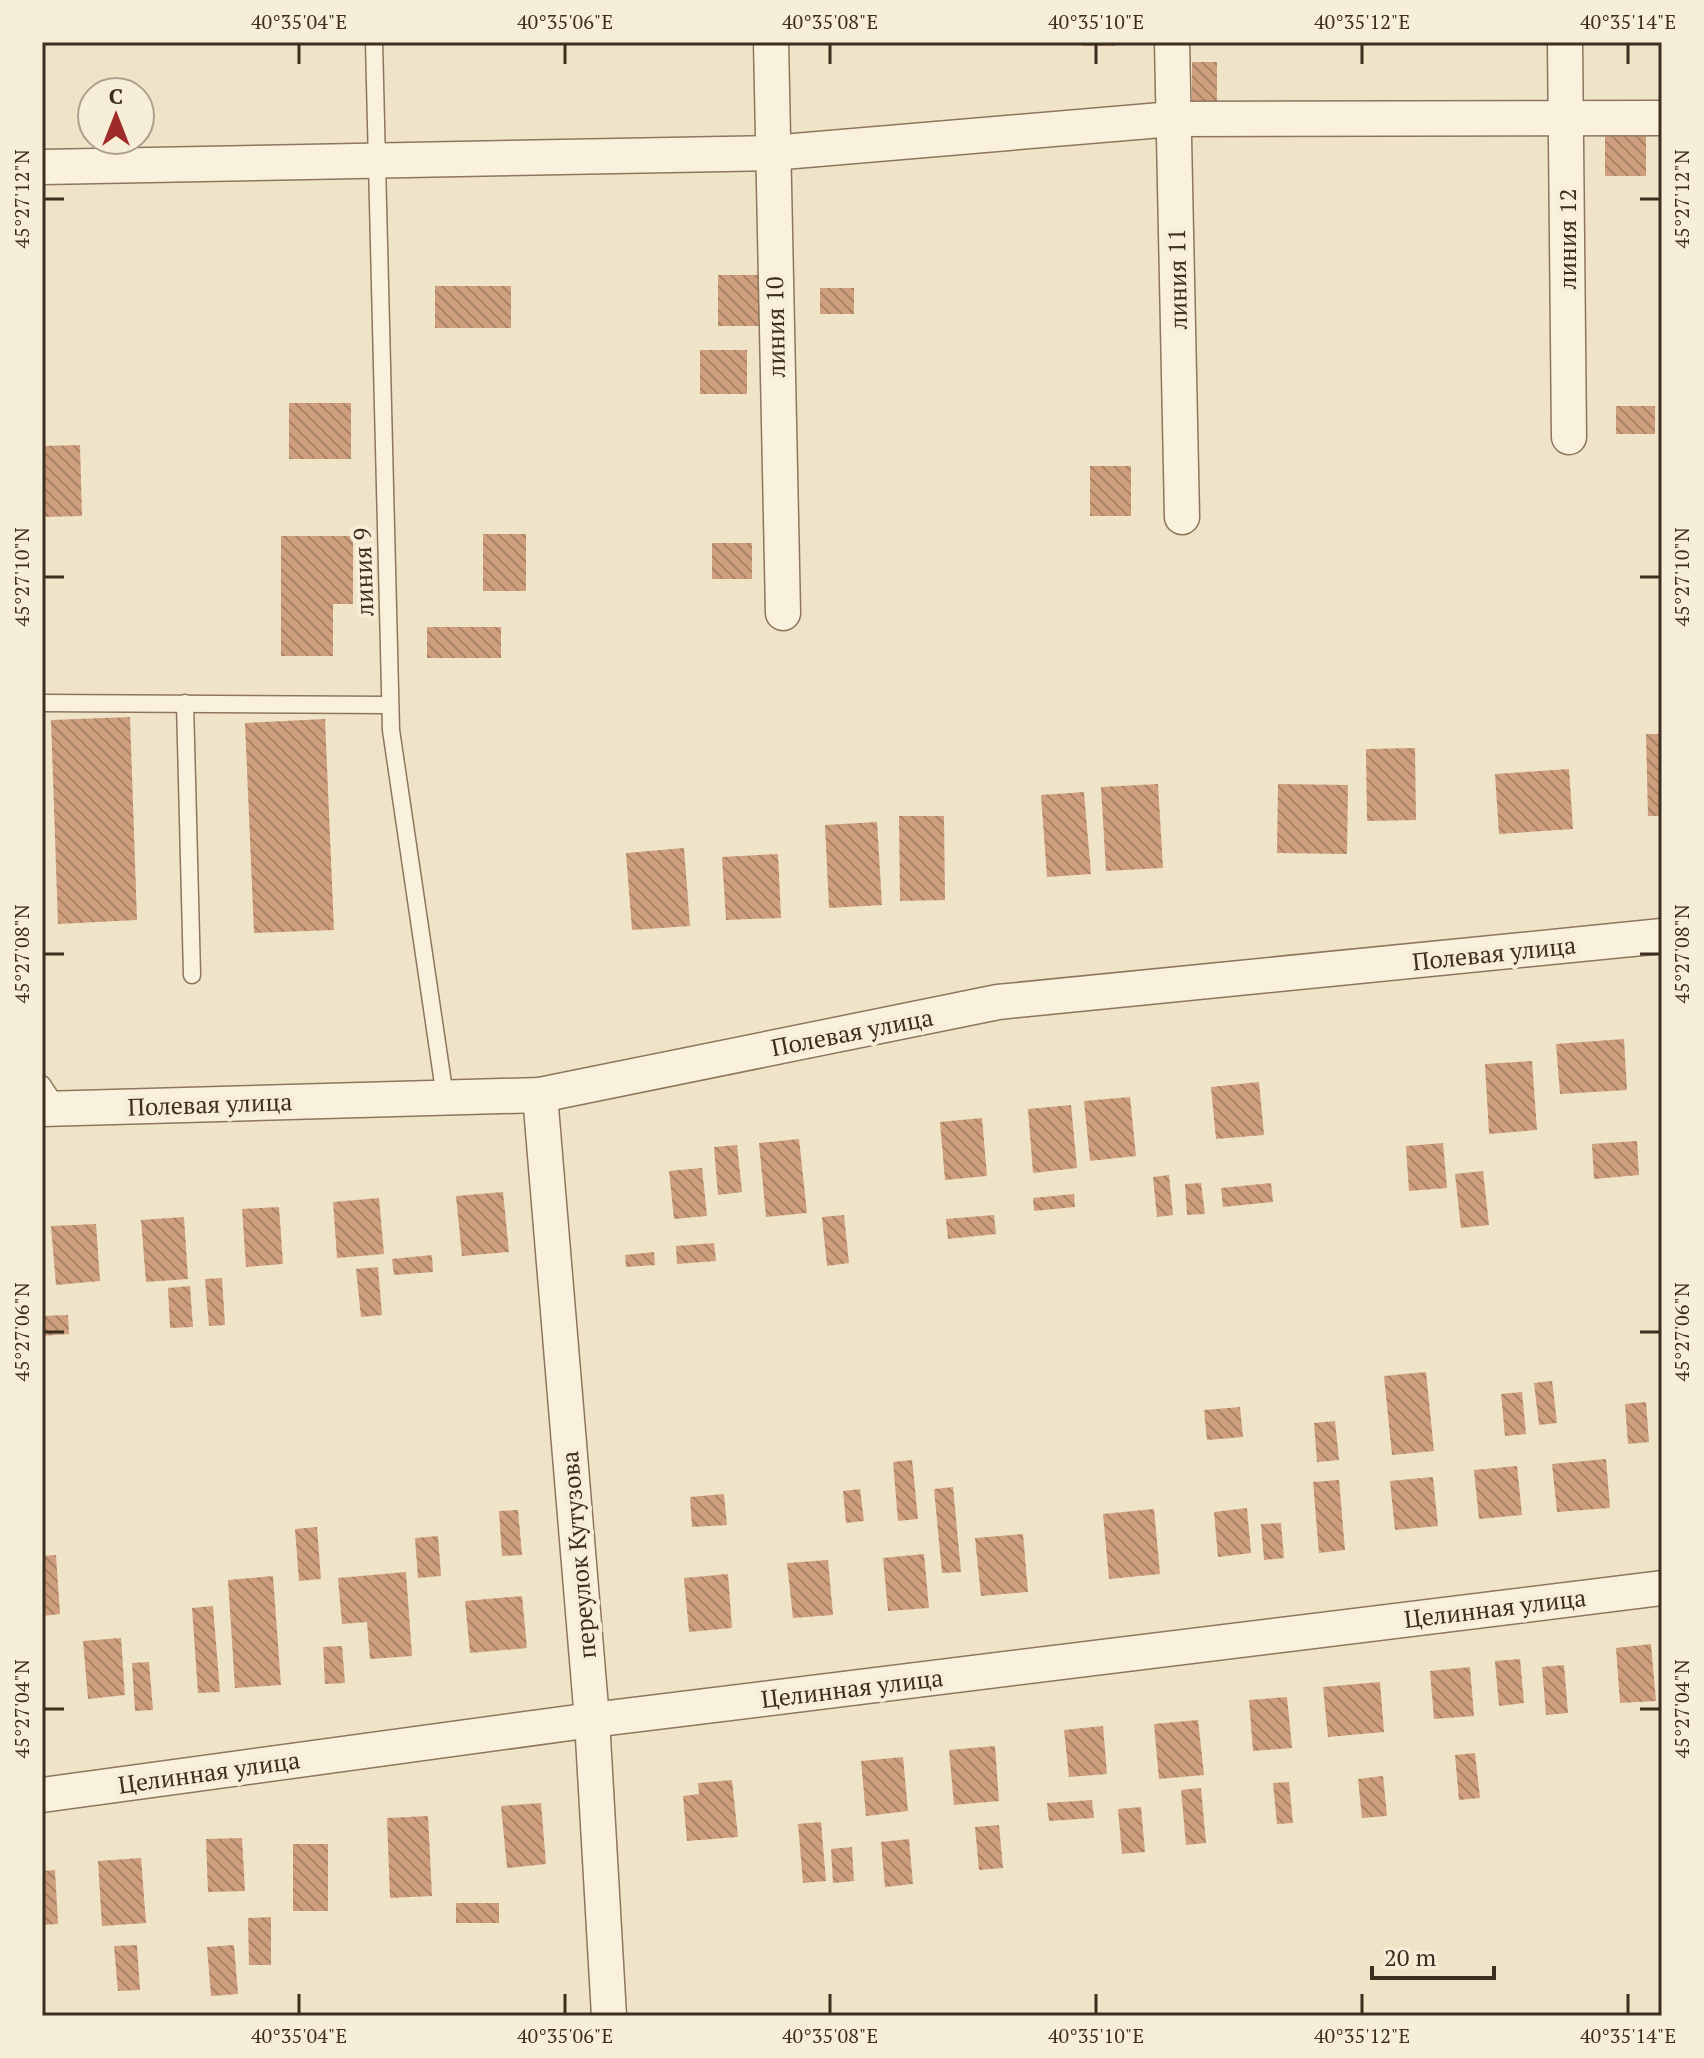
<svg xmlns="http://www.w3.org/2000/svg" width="1704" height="2058" viewBox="0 0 1704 2058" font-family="'PT Serif',serif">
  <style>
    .building { fill: url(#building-back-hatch) }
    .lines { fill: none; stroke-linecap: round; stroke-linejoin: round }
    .lane-casing { stroke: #8d765c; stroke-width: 19 }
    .street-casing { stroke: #8d765c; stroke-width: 37 }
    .lane { stroke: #faf1dc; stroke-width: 16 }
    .street { stroke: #faf1dc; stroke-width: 34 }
    .ticks { fill: none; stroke: #3d2e20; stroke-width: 3 }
    .labels { text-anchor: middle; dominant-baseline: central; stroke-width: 8; stroke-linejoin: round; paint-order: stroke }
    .street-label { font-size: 24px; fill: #3d2e20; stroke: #f7eed8 }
    .neatline { fill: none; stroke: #3d2e20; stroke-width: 3 }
    .ticks-label { font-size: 20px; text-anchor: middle; fill: #3d2e20 }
  </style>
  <defs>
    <pattern id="building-back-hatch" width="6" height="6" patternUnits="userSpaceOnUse" patternTransform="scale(2)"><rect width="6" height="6" fill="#cf9f7d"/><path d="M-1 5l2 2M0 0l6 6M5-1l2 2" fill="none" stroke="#a98266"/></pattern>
  </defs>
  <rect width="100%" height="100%" fill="#f0e4c8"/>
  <g class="building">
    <rect x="1082" y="42" width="33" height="4"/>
    <rect x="1192" y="62" width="25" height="39"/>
    <rect x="1605" y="133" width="41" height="43"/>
    <rect x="718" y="275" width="46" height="51"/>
    <rect x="435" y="286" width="76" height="42"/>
    <rect x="820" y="288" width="34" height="26"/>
    <rect x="700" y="350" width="47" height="44"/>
    <rect x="289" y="403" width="62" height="56"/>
    <rect x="1616" y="406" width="39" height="28"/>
    <path d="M80 445 82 516 42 517V446Z"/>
    <rect x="1090" y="466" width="41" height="50"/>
    <rect x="483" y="534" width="43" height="57"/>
    <path d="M281 536H353V604H333V656H281Z"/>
    <rect x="712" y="543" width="40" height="36"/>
    <rect x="427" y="627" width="74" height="31"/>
    <path d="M130 717 137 920 58 924 51 720Z"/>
    <path d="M325 719 334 930 254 933 245 723Z"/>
    <path d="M1646 734H1662V816H1648Z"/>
    <path d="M1415 748 1416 820 1367 821 1366 749Z"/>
    <path d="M1569 769 1573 829 1499 834 1495 774Z"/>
    <path d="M1158 784 1163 868 1106 871 1101 787Z"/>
    <path d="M1278 784 1348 785 1347 854 1277 853Z"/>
    <path d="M1084 792 1091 874 1047 877 1041 795Z"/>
    <path d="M899 816H944L945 900 900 901Z"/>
    <path d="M877 822 882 905 829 908 825 825Z"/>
    <path d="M684 848 690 926 632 930 626 853Z"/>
    <path d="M778 854 781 918 726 920 722 857Z"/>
    <path d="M1624 1039 1627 1090 1560 1094 1556 1044Z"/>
    <path d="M1532 1061 1537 1130 1489 1134 1485 1064Z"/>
    <path d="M1259 1082 1264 1135 1216 1139 1211 1087Z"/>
    <path d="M1130 1097 1136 1156 1090 1161 1084 1101Z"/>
    <path d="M1071 1105 1077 1168 1033 1173 1028 1109Z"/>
    <path d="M982 1118 987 1176 945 1180 940 1122Z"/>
    <path d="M799 1139 807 1213 766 1217 759 1143Z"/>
    <path d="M1637 1141 1639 1175 1594 1179 1592 1144Z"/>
    <path d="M1443 1143 1447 1188 1409 1191 1406 1146Z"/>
    <path d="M737 1145 742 1192 718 1195 714 1147Z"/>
    <path d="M702 1168 707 1216 674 1219 669 1171Z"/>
    <path d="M1483 1171 1489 1225 1461 1228 1455 1174Z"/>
    <path d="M1169 1175 1173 1215 1157 1217 1153 1177Z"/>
    <path d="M1201 1183 1205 1214 1187 1215 1185 1184Z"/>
    <path d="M1271 1183 1273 1202 1223 1207 1221 1188Z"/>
    <path d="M503 1192 509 1252 462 1256 456 1196Z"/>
    <path d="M1074 1194 1075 1207 1034 1211 1033 1198Z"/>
    <path d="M379 1198 384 1254 337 1258 333 1202Z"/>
    <path d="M279 1207 283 1264 246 1267 242 1209Z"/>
    <path d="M844 1215 849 1263 827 1266 822 1217Z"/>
    <path d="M994 1215 996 1234 948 1239 946 1219Z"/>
    <path d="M184 1217 188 1279 146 1282 141 1220Z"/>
    <path d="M96 1224 100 1281 56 1285 51 1226Z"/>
    <path d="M714 1243 716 1261 677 1264 676 1246Z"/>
    <path d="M654 1252 655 1265 626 1267 625 1255Z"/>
    <path d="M432 1255 433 1272 394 1275 392 1259Z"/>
    <path d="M378 1267 382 1315 361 1317 356 1269Z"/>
    <path d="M222 1278 225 1325 209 1326 205 1279Z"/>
    <path d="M190 1286 193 1327 170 1328 168 1288Z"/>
    <path d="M68 1315 69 1334 42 1336V1316Z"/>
    <path d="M1426 1372 1434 1451 1392 1455 1384 1376Z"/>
    <path d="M1552 1381 1557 1423 1539 1425 1534 1383Z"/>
    <path d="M1522 1392 1526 1434 1505 1436 1501 1394Z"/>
    <path d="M1646 1402 1649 1442 1628 1444 1625 1404Z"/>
    <path d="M1240 1407 1243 1437 1207 1440 1204 1410Z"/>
    <path d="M1335 1421 1339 1460 1317 1462 1314 1423Z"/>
    <path d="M1606 1459 1610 1508 1557 1512 1552 1464Z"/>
    <path d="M912 1460 918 1519 898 1521 893 1462Z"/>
    <path d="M1517 1466 1522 1515 1479 1519 1474 1470Z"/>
    <path d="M1433 1477 1438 1526 1395 1530 1390 1481Z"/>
    <path d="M1339 1480 1345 1550 1319 1553 1313 1482Z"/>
    <path d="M953 1487 961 1572 942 1573 934 1489Z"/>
    <path d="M860 1489 864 1521 846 1523 843 1491Z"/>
    <path d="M724 1494 727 1525 692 1527 690 1497Z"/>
    <path d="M1247 1508 1251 1553 1218 1557 1214 1512Z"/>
    <path d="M1154 1509 1160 1574 1109 1579 1103 1514Z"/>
    <path d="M518 1510 522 1555 502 1556 499 1511Z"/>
    <path d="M1281 1523 1284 1558 1264 1560 1261 1524Z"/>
    <path d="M317 1527 321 1579 299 1581 295 1529Z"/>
    <path d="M1023 1534 1028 1592 981 1596 975 1538Z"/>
    <path d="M438 1536 441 1576 418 1578 415 1538Z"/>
    <path d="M924 1554 929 1608 888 1611 883 1558Z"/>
    <path d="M56 1555 60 1614 42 1616V1556Z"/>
    <path d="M828 1560 833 1615 793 1618 787 1563Z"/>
    <path d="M406 1572 412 1656 370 1659 367 1622 342 1624 338 1578Z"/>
    <path d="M728 1574 732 1628 689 1632 684 1578Z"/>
    <path d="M273 1576 281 1685 235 1688 228 1580Z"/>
    <path d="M522 1596 527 1648 470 1653 465 1601Z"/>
    <path d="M213 1606 220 1692 198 1693 192 1608Z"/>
    <path d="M121 1638 125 1695 88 1699 83 1641Z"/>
    <path d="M1651 1644 1656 1701 1620 1703 1616 1648Z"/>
    <path d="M342 1646 345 1683 325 1684 323 1647Z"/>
    <path d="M1520 1659 1524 1703 1499 1706 1495 1661Z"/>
    <path d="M149 1662 153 1710 135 1711 132 1663Z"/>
    <path d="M1564 1665 1568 1713 1546 1715 1542 1667Z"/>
    <path d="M1470 1667 1474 1716 1434 1719 1430 1671Z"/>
    <path d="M1380 1682 1384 1732 1328 1737 1323 1687Z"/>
    <path d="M1287 1697 1292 1748 1253 1751 1249 1700Z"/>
    <path d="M1198 1720 1204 1775 1159 1779 1154 1724Z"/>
    <path d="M1103 1726 1107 1774 1069 1777 1064 1730Z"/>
    <path d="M995 1746 999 1801 954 1805 949 1750Z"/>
    <path d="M1475 1753 1480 1798 1459 1800 1455 1755Z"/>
    <path d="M903 1757 908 1811 866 1816 861 1761Z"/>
    <path d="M1383 1776 1387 1816 1362 1818 1358 1779Z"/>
    <path d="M732 1780 738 1837 687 1841 683 1796 699 1794 698 1783Z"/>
    <path d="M1289 1782 1293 1823 1277 1824 1273 1783Z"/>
    <path d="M1201 1788 1206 1843 1186 1845 1181 1790Z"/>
    <path d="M1092 1800 1094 1818 1049 1821 1047 1803Z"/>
    <path d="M541 1803 546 1864 507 1868 501 1806Z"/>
    <path d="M1141 1807 1145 1852 1122 1854 1118 1809Z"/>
    <path d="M428 1816 432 1896 390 1898 387 1818Z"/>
    <path d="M821 1822 826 1881 803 1883 798 1824Z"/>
    <path d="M999 1825 1003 1868 979 1870 975 1827Z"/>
    <path d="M242 1838 245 1891 208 1892 206 1839Z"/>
    <path d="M909 1839 913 1884 885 1887 881 1842Z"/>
    <rect x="293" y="1844" width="35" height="67"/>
    <path d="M852 1847 854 1881 833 1883 831 1849Z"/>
    <path d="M141 1858 146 1923 102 1926 98 1861Z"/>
    <path d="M55 1870 58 1924 42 1925V1871Z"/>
    <rect x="456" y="1903" width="43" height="20"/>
    <path d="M271 1917V1965H249L248 1918Z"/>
    <path d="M137 1945 140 1990 118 1991 114 1946Z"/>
    <path d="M234 1945 238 1994 211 1996 207 1947Z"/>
  </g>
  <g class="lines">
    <g class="lane-casing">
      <g id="lane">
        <path d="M374 42 391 730 445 1097"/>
        <path d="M42 703 390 705"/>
        <path d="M185 703 192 975"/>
        <path d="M42 1084 58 1108"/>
      </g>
    </g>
    <g class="street-casing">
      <g id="street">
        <path d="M771 42 783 613"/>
        <path d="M1172 42 1182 517"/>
        <path d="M1565 42 1569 437"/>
        <path d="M42 167 771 153 1173 119 1662 118"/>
        <path d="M540 1095 592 1720 609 2016"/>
        <path d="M42 1109 540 1095 998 1002 1662 936"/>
        <path d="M42 1795 592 1720 1662 1588"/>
      </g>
    </g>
    <use href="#lane" class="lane"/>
    <use href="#street" class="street"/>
  </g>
  <path class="ticks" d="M299 44V64M565 44V64M830 44V64M1096 44V64M1362 44V64M1628 44V64M44 199H64M1640 199H1660M44 577H64M1640 577H1660M44 954H64M1640 954H1660M44 1332H64M1640 1332H1660M44 1709H64M1640 1709H1660M299 1994V2014M565 1994V2014M830 1994V2014M1096 1994V2014M1362 1994V2014M1628 1994V2014"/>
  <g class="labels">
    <g class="street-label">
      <text transform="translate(1567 239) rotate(-90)">линия 12</text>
      <text transform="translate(1177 279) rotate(-91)">линия 11</text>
      <text transform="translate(775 327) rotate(-91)">линия 10</text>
      <text transform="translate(363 572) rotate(-92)">линия 9</text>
      <text transform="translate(1494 953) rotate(-6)">Полевая улица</text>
      <text transform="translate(852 1032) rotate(-11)">Полевая улица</text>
      <text transform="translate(210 1104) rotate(-2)">Полевая улица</text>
      <text transform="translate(578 1555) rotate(-95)">переулок Кутузова</text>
      <text transform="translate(1495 1608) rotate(-7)">Целинная улица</text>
      <text transform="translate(852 1688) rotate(-7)">Целинная улица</text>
      <text transform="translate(209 1772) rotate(-8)">Целинная улица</text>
    </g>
  </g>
  <rect width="1704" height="2058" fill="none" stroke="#f7eed8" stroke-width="88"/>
  <g transform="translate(116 116)"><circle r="38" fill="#f7eed8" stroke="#ada18e" stroke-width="2"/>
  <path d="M0-6L14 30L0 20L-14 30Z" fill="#9e2a2b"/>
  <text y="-12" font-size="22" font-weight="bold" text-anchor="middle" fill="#3d2e20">С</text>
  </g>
  <path d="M1372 1966v12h122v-12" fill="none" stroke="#3d2e20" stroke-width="4"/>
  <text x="1384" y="1966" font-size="24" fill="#3d2e20" stroke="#f7eed8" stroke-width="6" paint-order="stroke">20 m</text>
  <rect x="44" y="44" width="1616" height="1970" class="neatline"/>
  <g class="ticks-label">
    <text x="299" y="29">40°35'04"E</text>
    <text x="565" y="29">40°35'06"E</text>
    <text x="830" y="29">40°35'08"E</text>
    <text x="1096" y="29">40°35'10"E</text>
    <text x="1362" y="29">40°35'12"E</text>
    <text x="1628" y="29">40°35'14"E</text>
    <text transform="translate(22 199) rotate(-90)" y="7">45°27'12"N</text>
    <text transform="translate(1682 199) rotate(-90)" y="7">45°27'12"N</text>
    <text transform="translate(22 577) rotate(-90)" y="7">45°27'10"N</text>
    <text transform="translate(1682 577) rotate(-90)" y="7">45°27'10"N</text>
    <text transform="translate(22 954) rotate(-90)" y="7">45°27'08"N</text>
    <text transform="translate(1682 954) rotate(-90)" y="7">45°27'08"N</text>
    <text transform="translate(22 1332) rotate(-90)" y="7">45°27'06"N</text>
    <text transform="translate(1682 1332) rotate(-90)" y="7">45°27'06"N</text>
    <text transform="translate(22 1709) rotate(-90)" y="7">45°27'04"N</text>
    <text transform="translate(1682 1709) rotate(-90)" y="7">45°27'04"N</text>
    <text x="299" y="2043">40°35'04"E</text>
    <text x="565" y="2043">40°35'06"E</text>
    <text x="830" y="2043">40°35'08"E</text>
    <text x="1096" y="2043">40°35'10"E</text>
    <text x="1362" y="2043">40°35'12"E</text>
    <text x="1628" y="2043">40°35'14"E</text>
  </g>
</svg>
